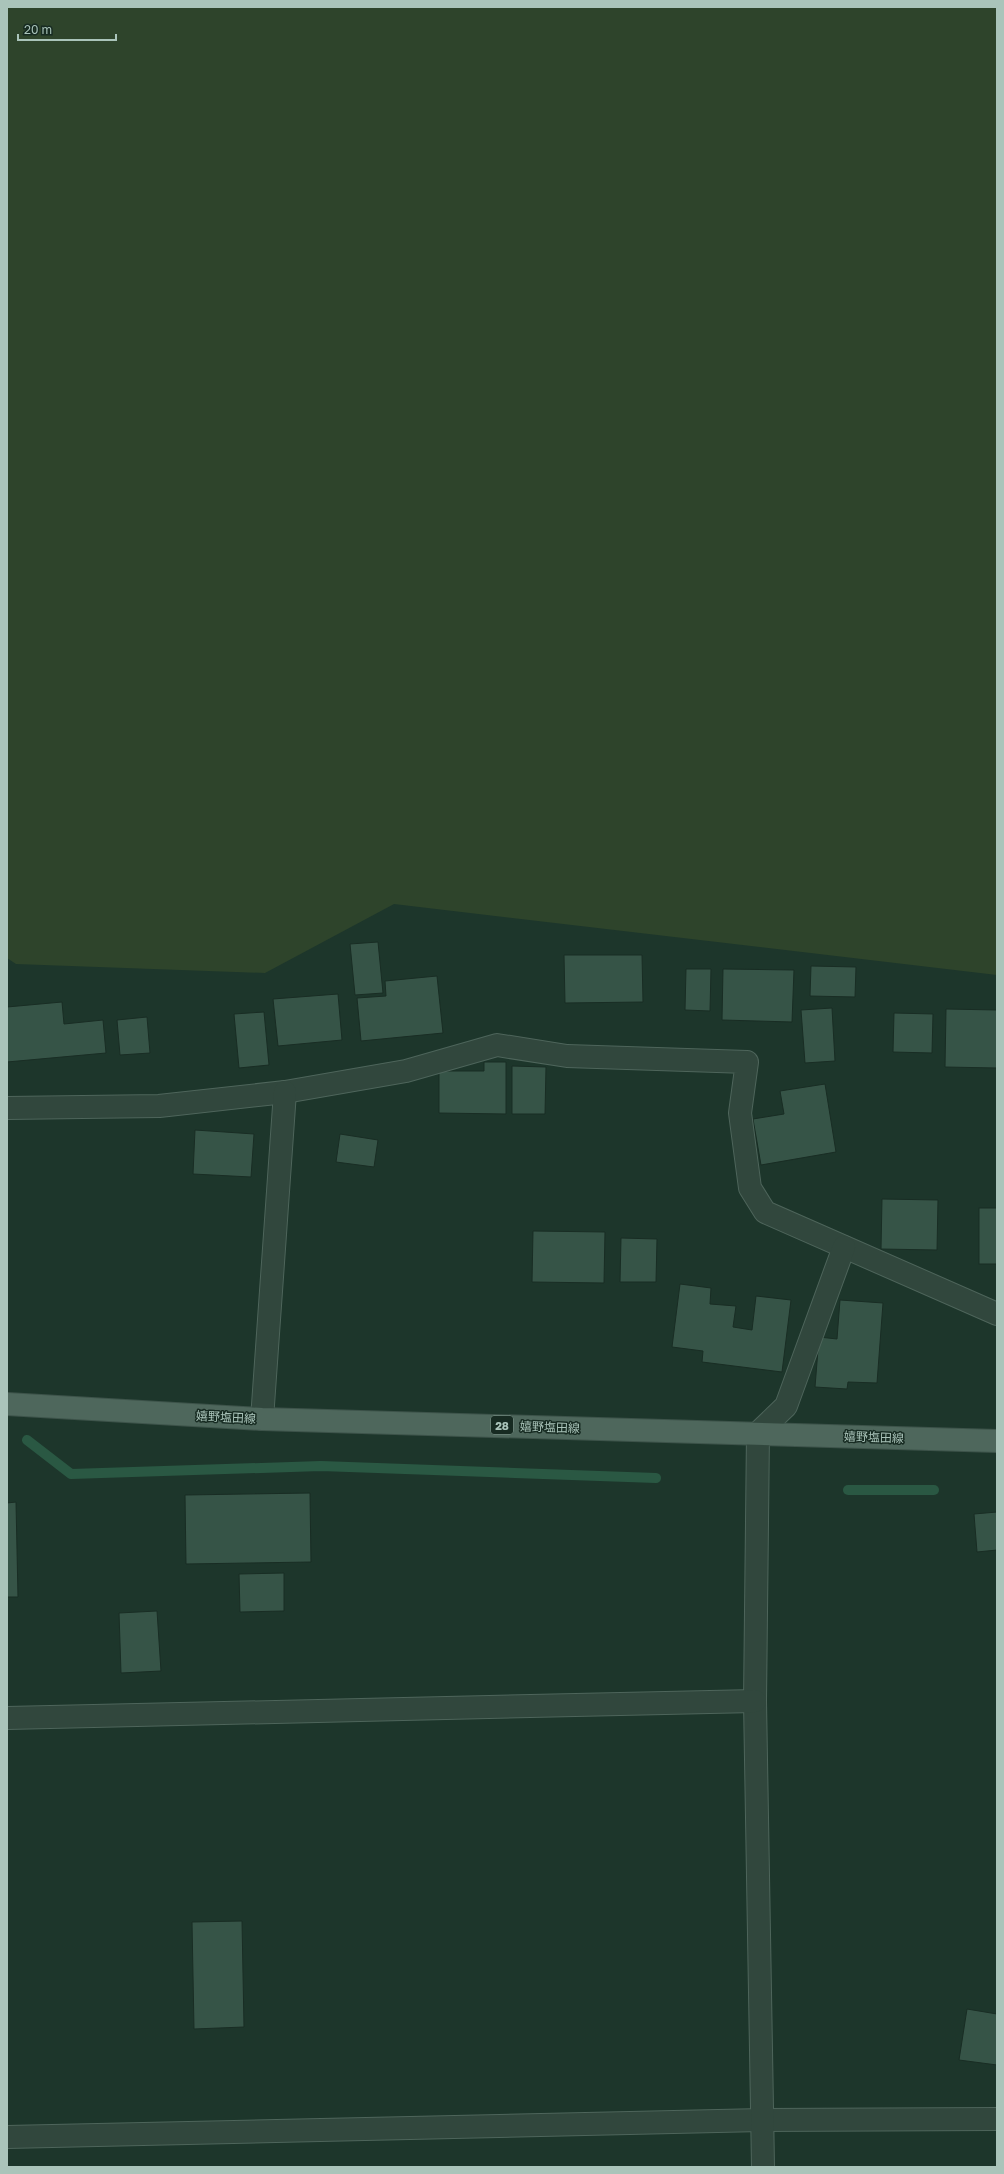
<svg xmlns="http://www.w3.org/2000/svg" width="1004" height="2174" viewBox="0 0 1004 2174" font-family="'Golos Text','Noto Sans JP',sans-serif">
  <style>
    .green { fill: #2e442b }
    .lines { fill: none; stroke-linecap: round; stroke-linejoin: round }
    .stream { stroke: #2a5843; stroke-width: 10 }
    .building { fill: #365447; stroke: #192d24 }
    .minor-casing { stroke: #4e655b; stroke-width: 24 }
    .tertiary-casing { stroke: #4e655b; stroke-width: 24 }
    .primary-casing { stroke: #3d534a; stroke-width: 24 }
    .minor { stroke: #31473d; stroke-width: 22 }
    .tertiary { stroke: #31473d; stroke-width: 22 }
    .primary { stroke: #4e675c; stroke-width: 22 }
    .labels { text-anchor: middle; dominant-baseline: central; stroke-width: 3; stroke-linejoin: round; paint-order: stroke }
    .shield { fill: #172b22; stroke: #7e968c; stroke-width: 1 }
    .shield-label { font-size: 11px; font-weight: bold; fill: #aac4ba }
    .street-label { font-size: 12px; fill: #aac4ba; stroke: #172b22 }
  </style>
  <rect width="100%" height="100%" fill="#1d362b"/>
  <path class="green" d="M7 7H997V975L394 904 265 973 16 964 7 958Z"/>
  <g class="lines">
    <g class="stream">
      <path d="M27 1440 71 1474 321 1466 656 1478"/>
      <path d="M848 1490H934"/>
    </g>
  </g>
  <g class="building">
    <path d="M378 942 383 993 355 995 350 944Z"/>
    <path d="M564 955H642L643 1002 565 1003Z"/>
    <path d="M811 966 856 967 855 997 810 996Z"/>
    <path d="M686 969H711L710 1011 685 1010Z"/>
    <path d="M723 969 794 970 792 1022 722 1020Z"/>
    <path d="M437 976 443 1033 361 1041 357 998 386 996 385 981Z"/>
    <path d="M338 994 342 1040 278 1046 273 999Z"/>
    <path d="M62 1002 64 1024 103 1020 106 1053 7 1062V1007Z"/>
    <path d="M832 1008 835 1061 805 1063 801 1010Z"/>
    <path d="M946 1009 997 1010V1068L945 1067Z"/>
    <path d="M264 1012 269 1065 239 1068 234 1014Z"/>
    <path d="M894 1013 933 1014 932 1053 893 1052Z"/>
    <path d="M147 1017 150 1053 120 1055 117 1020Z"/>
    <path d="M484 1062H506V1114L439 1113V1071H484Z"/>
    <path d="M512 1066 546 1067 545 1114H512Z"/>
    <path d="M825 1084 836 1152 761 1165 753 1119 784 1114 780 1091Z"/>
    <path d="M195 1130 254 1134 251 1177 193 1174Z"/>
    <path d="M340 1134 378 1140 374 1167 336 1162Z"/>
    <path d="M882 1199 938 1200 937 1250 881 1249Z"/>
    <rect x="979" y="1208" width="18" height="56"/>
    <path d="M533 1231 605 1232 604 1283 532 1282Z"/>
    <path d="M621 1238 657 1239 656 1282H620Z"/>
    <path d="M680 1284 711 1288 710 1304 736 1306 733 1327 752 1330 756 1296 791 1300 782 1372 702 1362 703 1351 672 1347Z"/>
    <path d="M840 1300 883 1303 877 1383 848 1382 847 1389 815 1387 819 1337 837 1339Z"/>
    <path d="M310 1493 311 1562 186 1564 185 1495Z"/>
    <path d="M16 1502 18 1597H7V1503Z"/>
    <path d="M997 1512V1550L977 1552 974 1514Z"/>
    <path d="M284 1573V1611L240 1612 239 1574Z"/>
    <path d="M157 1611 161 1671 121 1673 119 1613Z"/>
    <path d="M242 1921 244 2027 194 2029 192 1922Z"/>
    <path d="M967 2009 997 2014V2065L959 2060Z"/>
  </g>
  <g class="lines">
    <g class="minor-casing">
      <g id="minor">
        <path d="M7 1108 159 1106 285 1092 406 1071 497 1045 567 1056 747 1062 740 1113 750 1188 765 1212 997 1314"/>
        <path d="M262 1419 285 1092"/>
        <path d="M758 1433 786 1406 844 1247"/>
        <path d="M7 2137 762 2120 997 2119"/>
      </g>
    </g>
    <g class="tertiary-casing">
      <g id="tertiary">
        <path d="M758 1433 755 1701 763 2167"/>
        <path d="M7 1718 755 1701"/>
      </g>
    </g>
    <g class="primary-casing">
      <path id="primary" d="M7 1404 262 1419 997 1441"/>
    </g>
    <use href="#minor" class="minor"/>
    <use href="#tertiary" class="tertiary"/>
    <use href="#primary" class="primary"/>
  </g>
  <g class="labels">
    <rect class="shield" x="491" y="1416" width="22" height="18" rx="3"/>
    <g class="shield-label">
      <text x="502" y="1425">28</text>
    </g>
    <g class="street-label">
      <text transform="translate(226 1417) rotate(3)">嬉野塩田線</text>
      <text transform="translate(550 1427) rotate(2)">嬉野塩田線</text>
      <text transform="translate(874 1437) rotate(2)">嬉野塩田線</text>
    </g>
  </g>
  <rect width="1004" height="2174" fill="none" stroke="#aac4ba" stroke-width="16"/>
  <path d="M18 34v6h98v-6" fill="none" stroke="#aac4ba" stroke-width="2"/>
  <text x="24" y="34" font-size="12" fill="#aac4ba" stroke="#172b22" stroke-width="3" paint-order="stroke">20 m</text>
</svg>
